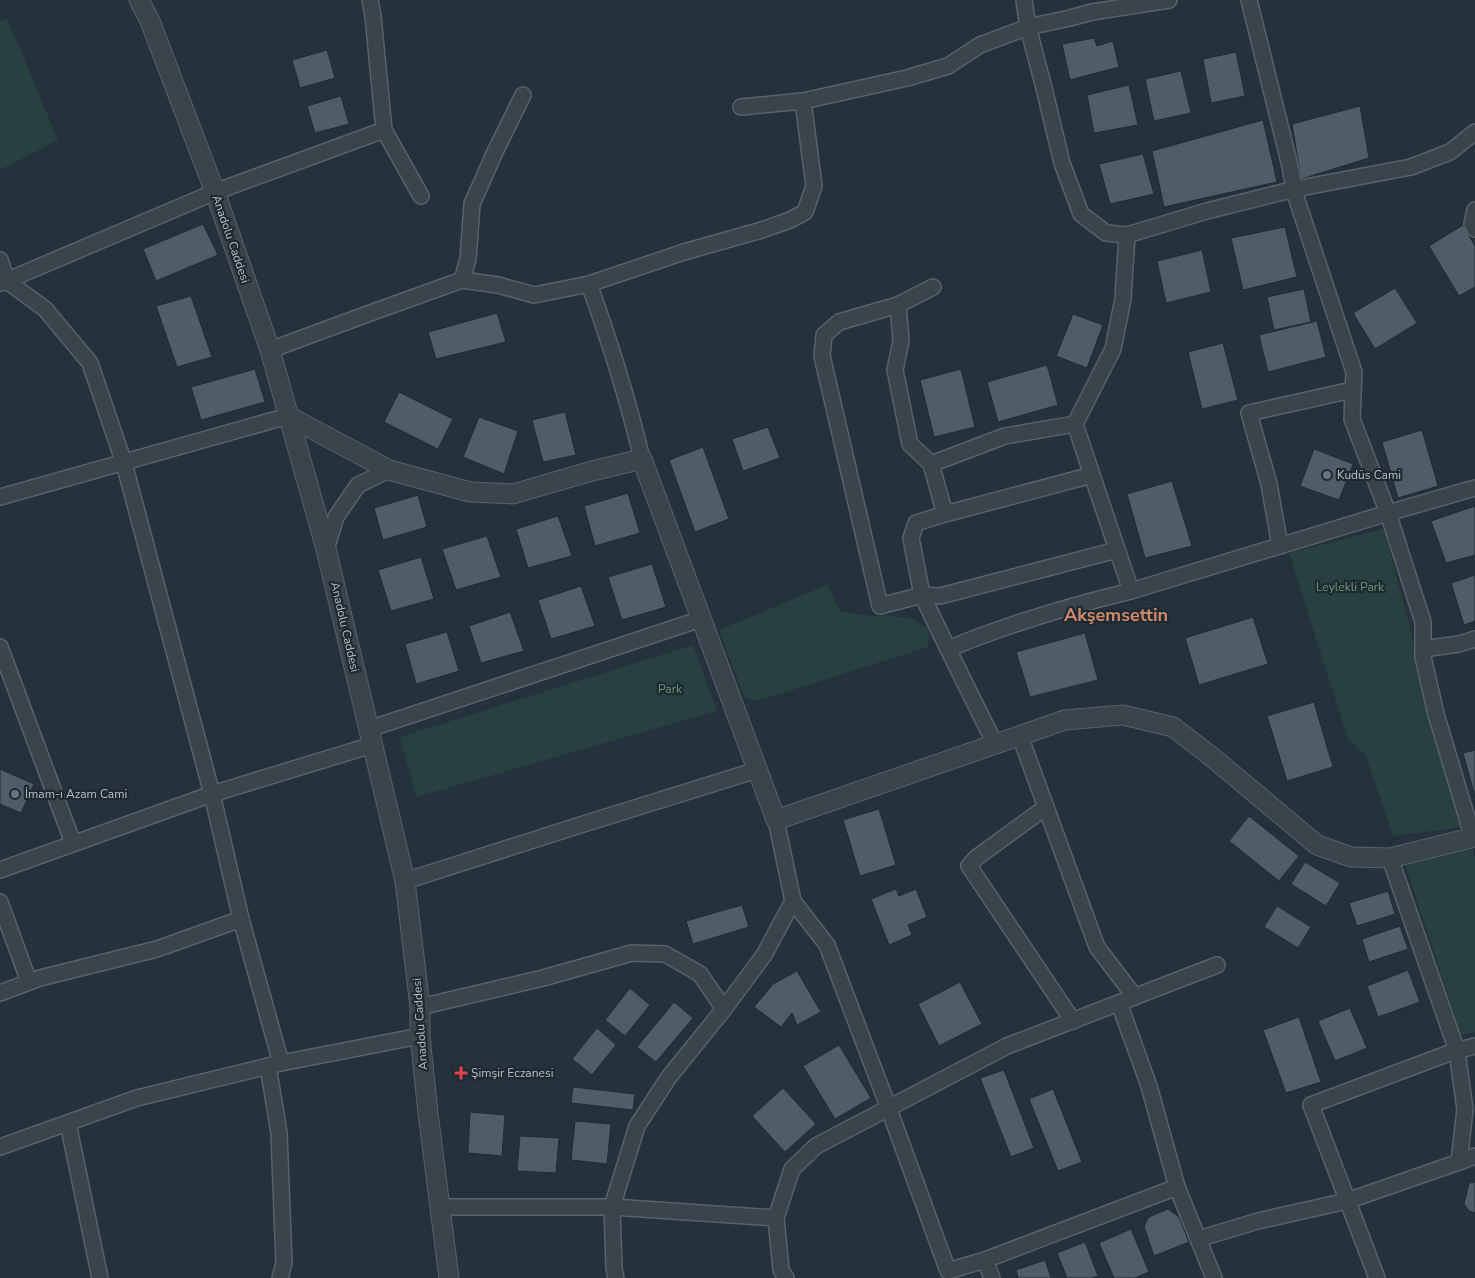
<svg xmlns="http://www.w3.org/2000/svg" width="1475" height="1278" viewBox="0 0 1475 1278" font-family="'Nunito Sans',sans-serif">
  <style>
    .green { fill: #28403f }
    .building { fill: #4e5d68; stroke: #202b34 }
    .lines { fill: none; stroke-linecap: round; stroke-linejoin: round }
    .minor-casing { stroke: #57626b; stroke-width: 18 }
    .tertiary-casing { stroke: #57626b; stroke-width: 21 }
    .minor { stroke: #39444d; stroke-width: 15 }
    .tertiary { stroke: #39444d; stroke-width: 19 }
    .worship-dot { fill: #6b7280; stroke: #1e2932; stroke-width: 2 }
    .health-dot { fill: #e0444e; stroke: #1e2932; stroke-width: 2 }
    .labels { text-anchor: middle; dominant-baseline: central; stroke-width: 4.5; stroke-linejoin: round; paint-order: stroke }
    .street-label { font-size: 12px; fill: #b5bfc8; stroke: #1e2932 }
    .poi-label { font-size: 12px; fill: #b5bfc8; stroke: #1e2932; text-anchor: start }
    .park-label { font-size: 12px; fill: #6d9873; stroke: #1e2932 }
    .district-label { font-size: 18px; font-weight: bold; fill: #d08a69; stroke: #1e2932 }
  </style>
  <rect width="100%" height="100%" fill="#25323d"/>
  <g class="green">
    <path d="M7 18 58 140 0 170V21Z"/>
    <path d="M1384 529 1462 827 1393 836 1366 756 1348 739 1289 553Z"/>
    <path d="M827 585 840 611 871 616 886 615 913 619 929 630 928 647 757 701 745 698 719 630Z"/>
    <path d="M693 645 717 711 416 797 400 737Z"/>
    <path d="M1472 847 1475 858V1032L1461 1035 1405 864Z"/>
  </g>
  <g class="building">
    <path d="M1094 38 1097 46 1113 41 1119 67 1070 80 1062 44Z"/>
    <path d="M327 50 335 78 300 88 292 60Z"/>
    <path d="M1236 52 1245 96 1211 103 1203 59Z"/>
    <path d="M1181 71 1191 113 1154 121 1145 79Z"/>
    <path d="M1129 85 1138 125 1094 133 1087 95Z"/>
    <path d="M341 96 349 124 315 133 307 106Z"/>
    <path d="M1360 106 1369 158 1301 179 1292 124Z"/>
    <path d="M1263 120 1277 182 1164 207 1152 151Z"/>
    <path d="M1143 154 1154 194 1110 204 1099 164Z"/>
    <path d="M203 224 218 255 156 281 143 249Z"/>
    <path d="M1463 225 1475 246V287L1459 296 1429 246Z"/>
    <path d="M1285 227 1297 277 1243 290 1231 238Z"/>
    <path d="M1202 250 1211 292 1166 303 1157 261Z"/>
    <path d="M1395 288 1417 323 1375 349 1353 313Z"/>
    <path d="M1304 289 1311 322 1274 330 1267 297Z"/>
    <path d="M191 296 212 357 177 367 156 306Z"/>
    <path d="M497 313 506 342 436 359 428 332Z"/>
    <path d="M1073 314 1103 325 1087 368 1056 356Z"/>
    <path d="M1317 321 1326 357 1268 372 1259 335Z"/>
    <path d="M1223 343 1238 400 1202 409 1188 352Z"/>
    <path d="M1047 365 1058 405 998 422 987 382Z"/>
    <path d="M255 369 265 402 201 420 191 387Z"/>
    <path d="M961 369 975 427 934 437 920 380Z"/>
    <path d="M399 392 453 419 438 449 384 422Z"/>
    <path d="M565 412 576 455 543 462 532 420Z"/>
    <path d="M479 417 518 431 504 474 463 457Z"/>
    <path d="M768 427 780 458 743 471 732 439Z"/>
    <path d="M1422 430 1438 486 1398 498 1382 442Z"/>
    <path d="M703 447 729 519 695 532 669 460Z"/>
    <path d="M1314 449 1353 464 1339 500 1300 486Z"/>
    <path d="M1172 481 1192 546 1145 558 1127 494Z"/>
    <path d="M628 493 640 533 595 546 584 506Z"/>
    <path d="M418 495 427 527 383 540 374 508Z"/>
    <path d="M1475 506V555L1446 563 1431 521Z"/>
    <path d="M558 516 572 556 528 568 516 529Z"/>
    <path d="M487 536 501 577 456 590 442 549Z"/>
    <path d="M421 557 434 599 391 611 378 570Z"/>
    <path d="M652 564 666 607 622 620 608 577Z"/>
    <path d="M1475 575V621L1464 625 1451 583Z"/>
    <path d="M581 586 595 626 551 639 538 600Z"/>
    <path d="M510 612 524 651 481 663 469 626Z"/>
    <path d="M1253 617 1268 664 1199 685 1185 638Z"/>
    <path d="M447 632 459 671 416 684 405 644Z"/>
    <path d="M1085 633 1098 680 1030 697 1016 652Z"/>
    <path d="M1314 702 1333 767 1287 781 1267 716Z"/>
    <path d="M1475 750V797L1463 753Z"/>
    <path d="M0 769 34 784 21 813 0 804Z"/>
    <path d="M879 809 896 865 860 876 843 820Z"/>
    <path d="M1249 816 1299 856 1279 881 1229 841Z"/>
    <path d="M1305 862 1340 883 1326 906 1291 884Z"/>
    <path d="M896 889 899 896 916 889 927 917 908 925 912 935 889 945 871 899Z"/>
    <path d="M1388 891 1395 914 1357 926 1349 903Z"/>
    <path d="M742 905 749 927 693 944 686 921Z"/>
    <path d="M1277 906 1311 927 1298 948 1264 927Z"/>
    <path d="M1400 926 1408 949 1369 962 1362 939Z"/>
    <path d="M1408 970 1420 1002 1378 1017 1367 986Z"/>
    <path d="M797 971 821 1012 797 1025 792 1013 781 1027 754 1007 773 984Z"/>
    <path d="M960 982 982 1024 939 1046 918 1004Z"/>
    <path d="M630 988 650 1005 625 1036 605 1020Z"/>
    <path d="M674 1002 693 1018 656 1062 637 1047Z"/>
    <path d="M1350 1008 1367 1048 1335 1061 1318 1021Z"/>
    <path d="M1299 1017 1321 1082 1286 1093 1263 1030Z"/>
    <path d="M597 1028 616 1045 592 1075 572 1059Z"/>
    <path d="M839 1045 871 1098 835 1119 803 1066Z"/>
    <path d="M1004 1070 1034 1148 1011 1157 980 1078Z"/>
    <path d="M573 1087 635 1094 633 1110 571 1103Z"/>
    <path d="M783 1088 816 1124 785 1152 752 1116Z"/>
    <path d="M1053 1089 1082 1162 1058 1171 1029 1099Z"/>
    <path d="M470 1112 505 1115 502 1156 468 1153Z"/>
    <path d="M575 1121 611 1124 607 1164 571 1160Z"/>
    <path d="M520 1136 559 1138 556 1173 517 1171Z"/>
    <path d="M1475 1182V1213L1469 1211 1464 1204 1469 1183Z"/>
    <path d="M1168 1209 1179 1217 1189 1242 1154 1256 1144 1226 1149 1217Z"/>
    <path d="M1131 1229 1149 1272 1135 1278H1114L1099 1243Z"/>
    <path d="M1085 1242 1098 1276 1092 1278H1067L1057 1253Z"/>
    <path d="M1045 1260 1051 1278H1018L1016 1270Z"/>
  </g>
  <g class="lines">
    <g class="minor-casing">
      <g id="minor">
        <path d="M370 0 373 16 384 130 421 196"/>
        <path d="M1024 0 1028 27 1044 88 1062 163 1081 214 1106 233 1127 235 1207 211 1295 189 1411 167 1450 152 1475 132"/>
        <path d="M1249 0 1289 162 1296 197 1354 372 1352 419 1388 513 1423 622V657L1436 714 1473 838"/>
        <path d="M803 101 907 78 948 66 980 45 1028 27 1070 18 1092 12 1169 0"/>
        <path d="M1475 210 1472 224 1475 229"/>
        <path d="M0 260 7 281 45 309 90 363 124 463 212 794 241 919"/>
        <path d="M462 280 468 259 472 204 495 152 523 95"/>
        <path d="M1 283 215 192 384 130"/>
        <path d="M589 284C610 342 628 400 642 459"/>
        <path d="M933 287 898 305 839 322 824 335 822 356 880 606 922 595 940 596 1117 550"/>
        <path d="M898 305 901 341 895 370 910 444 931 464 945 514"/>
        <path d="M270 350 373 312 462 280 498 285 534 295 589 284 684 252 762 230 790 220 805 212 814 186 803 101 741 107"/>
        <path d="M1075 424 1131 591C1069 606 1008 624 948 649L922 595 911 538 916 523 945 514 1092 475"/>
        <path d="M931 464 1005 436 1075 424 1113 349 1123 299 1127 235"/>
        <path d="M0 497 288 416"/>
        <path d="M1280 546 1269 484 1249 413 1352 390"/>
        <path d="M326 549 336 517 358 485 389 470"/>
        <path d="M1131 591 1388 513 1475 488"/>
        <path d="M0 647 73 843"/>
        <path d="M948 649 995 744"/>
        <path d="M1423 649 1459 644 1475 639"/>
        <path d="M369 729 701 619"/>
        <path d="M1020 736 1097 947 1135 997"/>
        <path d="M1046 807 976 858 969 866 1073 1021"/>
        <path d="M776 820 793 901 827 945 889 1109 948 1271 985 1260 992 1278"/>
        <path d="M0 870 212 794 372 745"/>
        <path d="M405 881 574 827 757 770"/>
        <path d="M0 902 29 982"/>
        <path d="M0 993 40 978 157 949 241 919 281 1063"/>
        <path d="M1119 1003 1149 1086 1177 1187 1214 1278"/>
        <path d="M420 1007 543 978 632 953 665 954 700 974 724 1009"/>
        <path d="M268 1066 279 1133 284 1263 280 1278"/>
        <path d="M68 1123 100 1278"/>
        <path d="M0 1147 137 1098 281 1063 420 1036"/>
        <path d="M1459 1162 1475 1156"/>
        <path d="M439 1207H612L776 1218"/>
        <path d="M1198 1239 1258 1221 1347 1201 1459 1162 1465 1109 1457 1051 1390 858"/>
        <path d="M985 1260 1177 1187"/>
        <path d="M616 1278 614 1268 612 1207 637 1126 669 1077 724 1009 764 955 793 901"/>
        <path d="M786 1278 781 1270 776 1218 792 1169 816 1146 1007 1046 1217 965"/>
        <path d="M1377 1278 1311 1105 1452 1052 1475 1046"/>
      </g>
    </g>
    <g class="tertiary-casing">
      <g id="tertiary">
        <path d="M139 0 150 21 215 192 270 350 326 549 405 881 420 1007V1036L428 1113 449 1278"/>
        <path d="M288 416 389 470 470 492 513 494 592 471 642 459 776 820 1065 720 1123 715 1173 727 1212 757 1317 845 1351 857 1390 858 1475 837"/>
      </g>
    </g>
    <use href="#minor" class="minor"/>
    <use href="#tertiary" class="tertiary"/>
  </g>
  <g class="worship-dot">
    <circle cx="1327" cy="475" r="5"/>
    <circle cx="15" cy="794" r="5"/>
  </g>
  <path class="health-dot" d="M458.5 1065.5h5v5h5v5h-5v5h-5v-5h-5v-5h5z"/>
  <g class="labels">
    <g class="street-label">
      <text transform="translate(231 239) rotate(71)">Anadolu Caddesi</text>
      <text transform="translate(345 627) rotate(77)">Anadolu Caddesi</text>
      <text transform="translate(420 1024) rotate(-94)">Anadolu Caddesi</text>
    </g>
    <g class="poi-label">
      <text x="1337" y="475">Kudüs Cami</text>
      <text x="25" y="794">İmam-ı Azam Cami</text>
      <text x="471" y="1073">Şimşir Eczanesi</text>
    </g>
    <g class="park-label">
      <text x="1350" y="587">Leylekli Park</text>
      <text x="670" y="689">Park</text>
    </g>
    <g class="district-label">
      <text x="1116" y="615">Akşemsettin</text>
    </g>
  </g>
</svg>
